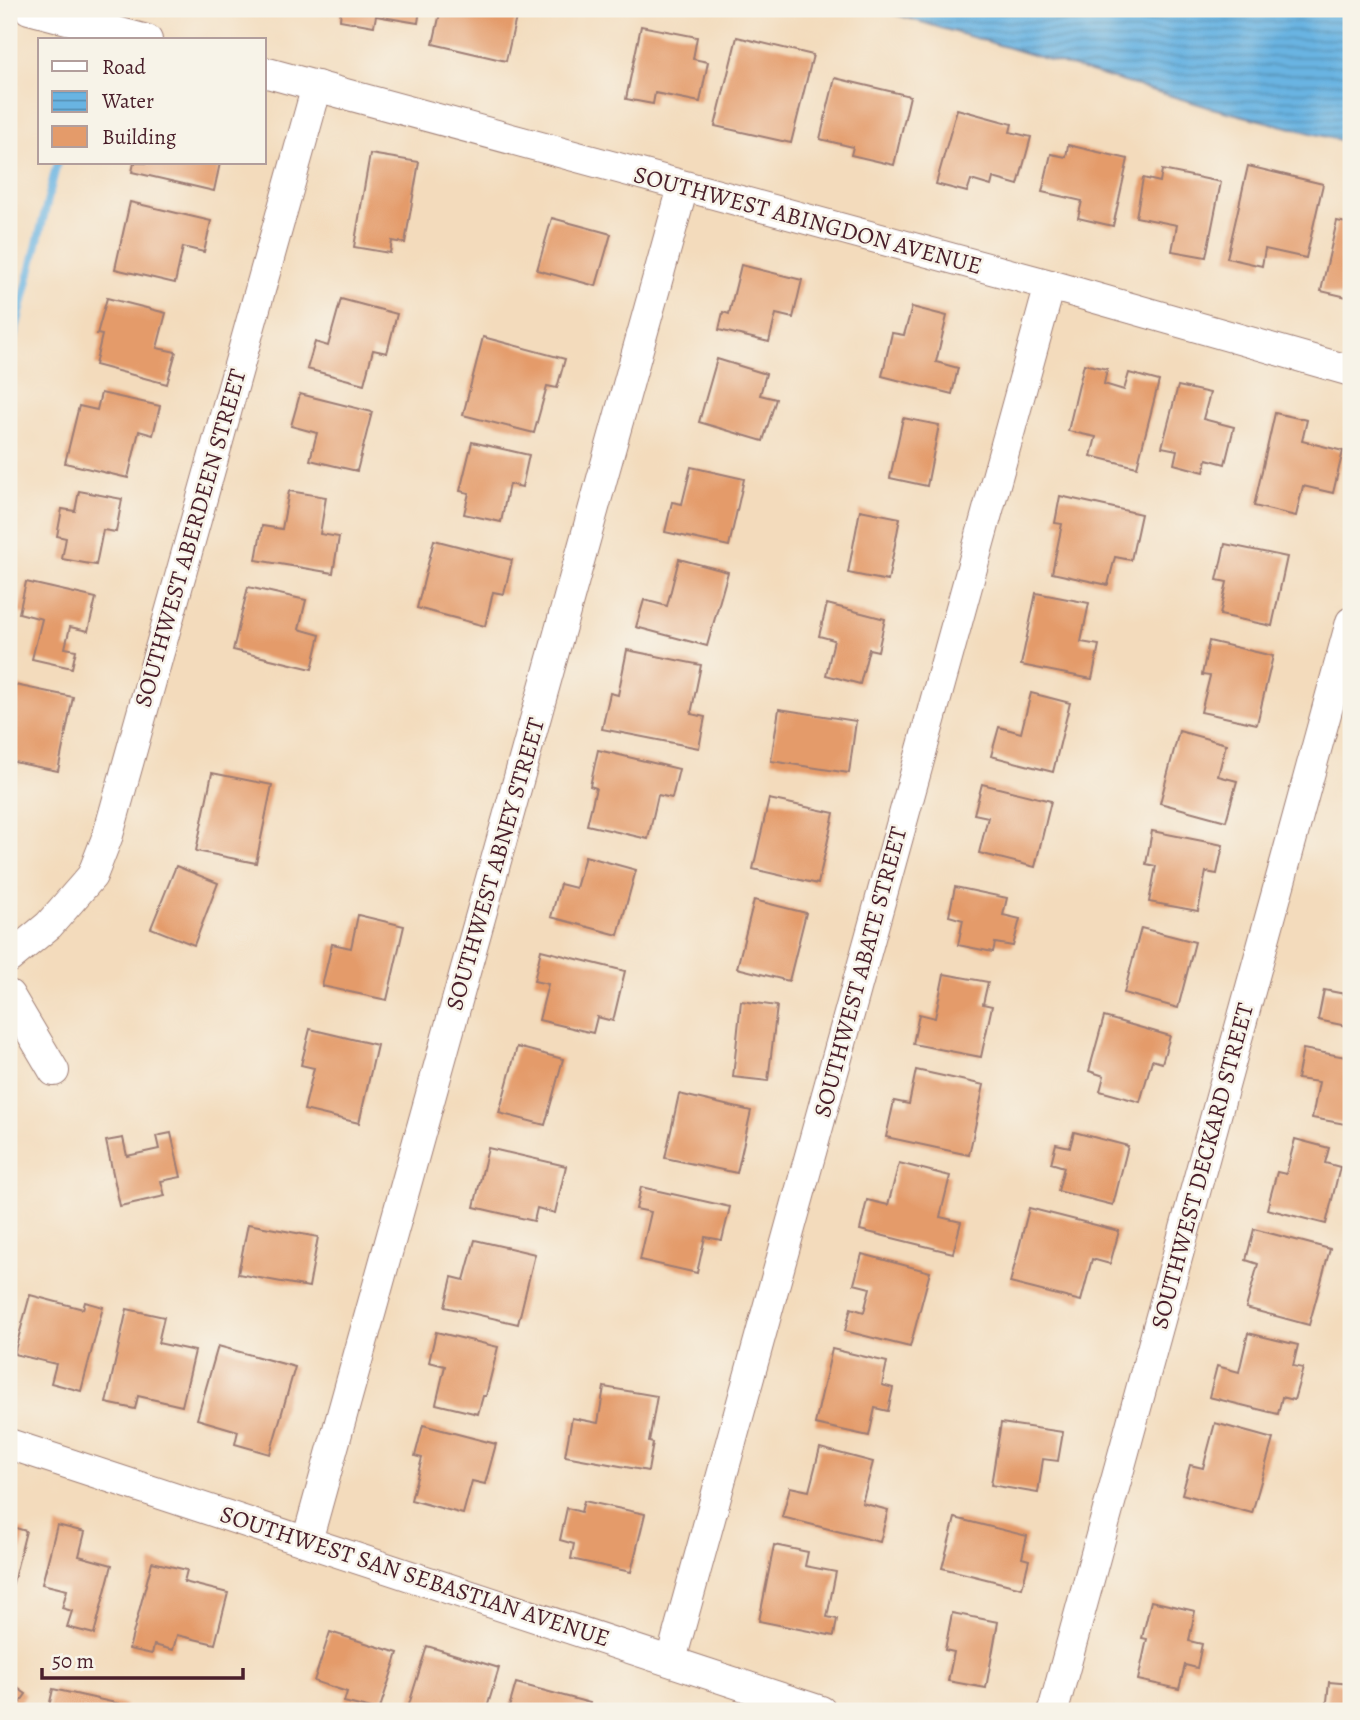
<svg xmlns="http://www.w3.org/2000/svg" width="1360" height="1720" viewBox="0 0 1360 1720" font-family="Alegreya,serif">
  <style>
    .water { fill: url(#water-rules); stroke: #5a6a86; stroke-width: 2 }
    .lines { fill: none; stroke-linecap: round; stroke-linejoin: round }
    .stream { stroke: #69b4e2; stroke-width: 8 }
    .building { fill: #e49b6a }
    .street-casing { stroke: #9e7d74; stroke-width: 32 }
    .street { stroke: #fff; stroke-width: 30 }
    .labels { text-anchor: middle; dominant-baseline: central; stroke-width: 5; stroke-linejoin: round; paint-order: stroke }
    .street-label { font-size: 24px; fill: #4a1f2b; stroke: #f7f3e8 }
  </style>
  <defs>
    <pattern id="water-rules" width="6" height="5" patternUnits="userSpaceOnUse" patternTransform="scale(1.75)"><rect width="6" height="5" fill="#69b4e2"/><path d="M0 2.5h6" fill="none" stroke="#5892b7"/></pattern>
  </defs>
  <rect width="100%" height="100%" fill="#f7f3e8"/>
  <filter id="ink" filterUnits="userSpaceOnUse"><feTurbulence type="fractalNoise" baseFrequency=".0143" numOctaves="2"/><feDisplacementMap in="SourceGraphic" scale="14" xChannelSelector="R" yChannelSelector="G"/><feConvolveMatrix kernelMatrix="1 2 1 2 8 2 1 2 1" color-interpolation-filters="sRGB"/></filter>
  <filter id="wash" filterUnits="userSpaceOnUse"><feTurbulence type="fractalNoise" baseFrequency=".00686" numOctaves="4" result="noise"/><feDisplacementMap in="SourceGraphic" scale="28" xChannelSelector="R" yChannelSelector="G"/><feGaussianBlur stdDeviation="1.57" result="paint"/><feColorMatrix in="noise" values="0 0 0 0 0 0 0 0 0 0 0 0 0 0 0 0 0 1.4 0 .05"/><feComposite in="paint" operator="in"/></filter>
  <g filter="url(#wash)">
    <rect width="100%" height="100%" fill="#f3dbbc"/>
    <path class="water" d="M877 9H1351V143L1212 108Z"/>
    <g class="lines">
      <path class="stream" d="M9 357 57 163"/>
    </g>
    <g id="blocks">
      <g class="building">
        <path d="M341 9H420L418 23 376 16 374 26 340 20Z"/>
        <path d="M441 9H518L506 61 433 44Z"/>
        <path d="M641 26 697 37 693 59 708 62 700 102 655 93 653 104 626 99Z"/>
        <path d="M737 37 813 55 791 143 715 126Z"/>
        <path d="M835 78 910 96 894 165 851 155 853 147 820 139Z"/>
        <path d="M957 109 1012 124 1010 132 1031 137 1018 185 993 178 991 186 971 180 967 192 936 184Z"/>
        <path d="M1068 145 1128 159 1113 226 1078 218 1082 201 1042 192 1051 154 1066 157Z"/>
        <path d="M370 154 419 162 405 243 392 241 390 253 354 247Z"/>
        <path d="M134 163H220L214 191 132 172Z"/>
        <path d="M1248 166 1323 184 1306 258 1265 249 1262 266 1227 258Z"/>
        <path d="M1162 170 1221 182 1206 257 1172 251 1177 225 1136 217 1143 178 1160 182Z"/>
        <path d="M130 202 211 221 204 252 183 247 175 283 115 269Z"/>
        <path d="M552 218 611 234 596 286 537 270Z"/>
        <path d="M1337 221 1351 224V298L1321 291Z"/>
        <path d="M741 265 802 280 793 318 776 314 769 342 719 330 723 312 729 314Z"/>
        <path d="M107 298 166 313 157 348 176 352 167 384 95 365 102 335 97 334Z"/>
        <path d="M341 299 397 314 387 353 373 350 364 384 307 369 315 342 328 346Z"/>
        <path d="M912 307 947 316 936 362 958 368 952 394 882 376 892 333 904 335Z"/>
        <path d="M483 337 565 359 557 388 547 386 534 433 463 415Z"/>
        <path d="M717 359 766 374 760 395 776 399 763 441 699 422Z"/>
        <path d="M1084 364 1107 369 1104 384 1124 390 1129 373 1159 381 1137 467 1091 456 1096 437 1068 431Z"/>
        <path d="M1178 386 1210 393 1203 419 1234 427 1225 464 1207 459 1204 472 1174 464 1177 450 1162 447Z"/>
        <path d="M101 393 160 406 153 435 139 431 128 478 65 463 79 406 97 410Z"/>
        <path d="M300 394 372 412 357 471 310 460 317 433 291 426Z"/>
        <path d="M1275 413 1307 420 1302 441 1343 451 1333 493 1303 486 1296 516 1254 506Z"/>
        <path d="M903 418 939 425 927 486 890 478Z"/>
        <path d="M472 442 529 455 522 487 509 484 501 522 464 514 469 493 460 491Z"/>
        <path d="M691 467 744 479 729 546 665 532 672 502 682 504Z"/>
        <path d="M79 491 122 499 116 532 103 530 96 565 62 559 66 538 57 536 62 509 75 511Z"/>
        <path d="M289 491 326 497 320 534 339 537 333 573 256 560 262 526 282 529Z"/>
        <path d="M1060 496 1141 514 1131 560 1115 557 1108 585 1052 573 1062 524 1055 523Z"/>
        <path d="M860 510 900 518 888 581 848 573Z"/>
        <path d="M434 540 512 560 504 594 493 592 485 626 417 608Z"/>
        <path d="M1225 544 1287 557 1272 626 1220 615 1227 582 1217 580Z"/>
        <path d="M679 559 728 572 707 646 636 627 644 600 667 606Z"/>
        <path d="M26 582 96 598 88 631 70 627 65 648 76 650 72 668 32 659 42 619 19 613Z"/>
        <path d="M248 587 306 600 299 629 320 635 312 669 233 650Z"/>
        <path d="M1036 593 1089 603 1081 642 1099 645 1092 679 1021 665Z"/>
        <path d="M827 604 885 619 878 651 869 649 860 684 826 675 834 640 819 636Z"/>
        <path d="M1209 641 1273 656 1257 724 1201 712 1210 676 1202 675Z"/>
        <path d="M627 650 701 665 691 714 705 717 699 748 602 729 610 693 618 695Z"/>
        <path d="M15 685 73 697 58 771 9 761V717Z"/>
        <path d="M1031 693 1070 703 1053 772 991 756 999 727 1021 733Z"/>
        <path d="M779 709 856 721 849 773 771 761Z"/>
        <path d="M1179 731 1226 744 1218 776 1237 781 1226 821 1160 803Z"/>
        <path d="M598 750 679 769 672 798 658 795 648 839 587 825 596 788 590 786Z"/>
        <path d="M212 773 272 785 256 863 196 851Z"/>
        <path d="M982 784 1051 801 1035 867 979 853 988 817 974 814Z"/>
        <path d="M769 799 834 813 818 884 753 869Z"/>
        <path d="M1152 831 1223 845 1217 874 1206 872 1198 911 1149 902 1156 866 1146 864Z"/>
        <path d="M585 856 636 870 618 935 551 917 560 884 576 888Z"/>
        <path d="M176 866 218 883 194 945 151 928Z"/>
        <path d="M955 887 1007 898 1003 915 1020 919 1013 946 995 943 993 952 958 945 963 920 949 916Z"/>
        <path d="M754 900 806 913 789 981 737 968Z"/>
        <path d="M358 915 404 926 387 1000 322 986 332 944 351 948Z"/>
        <path d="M1141 928 1195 942 1178 1008 1124 993Z"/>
        <path d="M541 950 625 971 613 1021 597 1017 593 1033 539 1020 548 984 534 981Z"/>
        <path d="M1350 966 1351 1027 1318 1020 1324 990 1345 994Z"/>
        <path d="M944 974 988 982 983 1004 992 1006 981 1057 913 1044 919 1014 935 1018Z"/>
        <path d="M741 1001 777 1006 768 1081 733 1077Z"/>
        <path d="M1104 1017 1170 1036 1162 1063 1152 1060 1140 1102 1100 1091 1104 1076 1089 1071Z"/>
        <path d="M310 1029 377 1045 359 1123 304 1110 314 1068 301 1065Z"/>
        <path d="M517 1047 563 1059 545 1125 499 1113Z"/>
        <path d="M1303 1049 1351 1058V1125L1312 1118 1319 1082 1297 1079Z"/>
        <path d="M916 1070 984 1085 969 1155 886 1137 894 1101 909 1104Z"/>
        <path d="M679 1094 751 1111 737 1173 665 1158Z"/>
        <path d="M1074 1132 1128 1146 1113 1205 1058 1191 1064 1167 1051 1163 1056 1144 1070 1147Z"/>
        <path d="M171 1133 181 1177 161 1181 165 1196 120 1206 106 1141 123 1138 127 1156 159 1149 156 1136Z"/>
        <path d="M1295 1139 1329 1148 1325 1163 1340 1167 1326 1224 1267 1209 1277 1172 1286 1174Z"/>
        <path d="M488 1148 566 1166 555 1213 537 1208 534 1221 474 1207Z"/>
        <path d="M899 1163 950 1176 940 1217 961 1222 953 1253 860 1230 867 1200 888 1205Z"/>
        <path d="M641 1187 730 1207 722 1240 705 1237 697 1273 640 1260 651 1212 636 1209Z"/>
        <path d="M1029 1208 1119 1231 1110 1264 1092 1259 1081 1301 1010 1283Z"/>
        <path d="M248 1224 318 1237 309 1287 238 1274Z"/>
        <path d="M1254 1229 1330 1249 1309 1325 1246 1308 1258 1264 1246 1260Z"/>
        <path d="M475 1240 535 1254 518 1324 445 1307 452 1277 464 1280Z"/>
        <path d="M862 1254 930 1272 910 1347 845 1331 851 1308 864 1312 870 1288 854 1284Z"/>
        <path d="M30 1295 83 1309 85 1302 103 1307 81 1391 51 1383 56 1364 14 1354Z"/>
        <path d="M127 1309 164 1317 158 1343 195 1351 182 1406 138 1396 135 1409 106 1403Z"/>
        <path d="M436 1332 498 1347 486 1396H483L478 1414 436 1404 445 1366 429 1362Z"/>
        <path d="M1248 1333 1298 1345 1293 1366 1303 1368 1294 1400 1282 1397 1278 1414 1209 1397 1217 1366 1239 1372Z"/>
        <path d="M218 1346 295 1367 270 1454 235 1444 238 1431 197 1419Z"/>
        <path d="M832 1349 887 1362 882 1385 893 1388 888 1411 875 1408 869 1436 815 1424Z"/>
        <path d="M604 1387 657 1396 649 1442 653 1443 648 1471 565 1456 572 1418 598 1423Z"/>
        <path d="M1001 1423 1063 1432 1058 1461 1043 1459 1038 1493 991 1485Z"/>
        <path d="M1215 1423 1273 1439 1252 1513 1182 1494 1190 1465 1203 1468Z"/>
        <path d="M423 1425 496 1444 485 1484 472 1481 463 1514 411 1500 422 1458 415 1456Z"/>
        <path d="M820 1448 873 1462 862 1503 888 1510 880 1542 782 1517 790 1487 809 1491Z"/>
        <path d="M584 1501 645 1514 631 1572 571 1559 574 1544 560 1540 567 1508 581 1512Z"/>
        <path d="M955 1518 1027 1536 1022 1558 1029 1560 1022 1588 942 1568Z"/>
        <path d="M57 1525 85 1532 79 1556 112 1565 94 1634 67 1627 72 1611 62 1608 67 1590 42 1584Z"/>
        <path d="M9 1526 26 1531 12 1587 9 1586Z"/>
        <path d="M774 1545 808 1552 805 1566 836 1572 827 1617 837 1619 834 1636 759 1621Z"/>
        <path d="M152 1562 187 1570 184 1582 228 1593 215 1644 177 1635 173 1650 154 1645 152 1654 129 1649Z"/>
        <path d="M1151 1601 1195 1611 1189 1641 1202 1644 1197 1668 1185 1665 1179 1689 1138 1680 1147 1639 1142 1638Z"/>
        <path d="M952 1613 998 1622 986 1688 948 1681 954 1652 945 1650Z"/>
        <path d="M330 1632 398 1653 379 1711 344 1702 347 1692 314 1681Z"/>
        <path d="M427 1646 499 1668 486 1711H407Z"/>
        <path d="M9 1682 26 1694 14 1711H9Z"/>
        <path d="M1329 1682 1351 1684V1711H1326Z"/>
        <path d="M516 1683 590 1703 588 1711H508Z"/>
        <path d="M53 1689 125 1705 124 1711H48Z"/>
      </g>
    </g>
  </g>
  <g filter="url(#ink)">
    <use href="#blocks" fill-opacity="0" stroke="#9e7d74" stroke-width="2"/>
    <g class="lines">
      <g class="street-casing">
        <g id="street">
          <path d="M29 9 147 40"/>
          <path d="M264 72 1050 285 1351 371"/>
          <path d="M9 958 49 925 92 876 108 835 317 86"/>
          <path d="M9 995 54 1071"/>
          <path d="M9 1444 821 1711"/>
          <path d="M307 1541 683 187"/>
          <path d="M671 1660 1050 285"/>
          <path d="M1053 1711 1351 622"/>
        </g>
      </g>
      <use href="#street" class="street"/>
    </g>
  </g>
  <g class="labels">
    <g class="street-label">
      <text transform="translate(808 220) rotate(15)">SOUTHWEST ABINGDON AVENUE</text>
      <text transform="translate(190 538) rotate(-74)">SOUTHWEST ABERDEEN STREET</text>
      <text transform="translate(495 864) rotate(-74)">SOUTHWEST ABNEY STREET</text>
      <text transform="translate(860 972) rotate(-75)">SOUTHWEST ABATE STREET</text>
      <text transform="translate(1202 1166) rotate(-75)">SOUTHWEST DECKARD STREET</text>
      <text transform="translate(415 1576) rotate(18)">SOUTHWEST SAN SEBASTIAN AVENUE</text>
    </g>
  </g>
  <rect width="1360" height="1720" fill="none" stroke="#f7f3e8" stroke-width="35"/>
  <rect x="38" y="38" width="228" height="126" fill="#f7f3e8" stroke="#b29e9c" stroke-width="2"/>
  <rect x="52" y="61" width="35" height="10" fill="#ffffff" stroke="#b29e9c" stroke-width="2"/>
  <text x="102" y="74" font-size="21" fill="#4a1f2b">Road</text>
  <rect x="52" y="91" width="35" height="21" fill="url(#water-rules)" stroke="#b29e9c" stroke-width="2"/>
  <text x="102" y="108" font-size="21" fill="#4a1f2b">Water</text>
  <rect x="52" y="126" width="35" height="21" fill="#e49b6a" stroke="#b29e9c" stroke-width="2"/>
  <text x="102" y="144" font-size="21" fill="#4a1f2b">Building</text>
  <path d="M42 1668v10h201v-10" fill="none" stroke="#4a1f2b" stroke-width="3.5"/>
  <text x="52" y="1668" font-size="21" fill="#4a1f2b" stroke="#f7f3e8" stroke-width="5" paint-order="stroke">50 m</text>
</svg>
